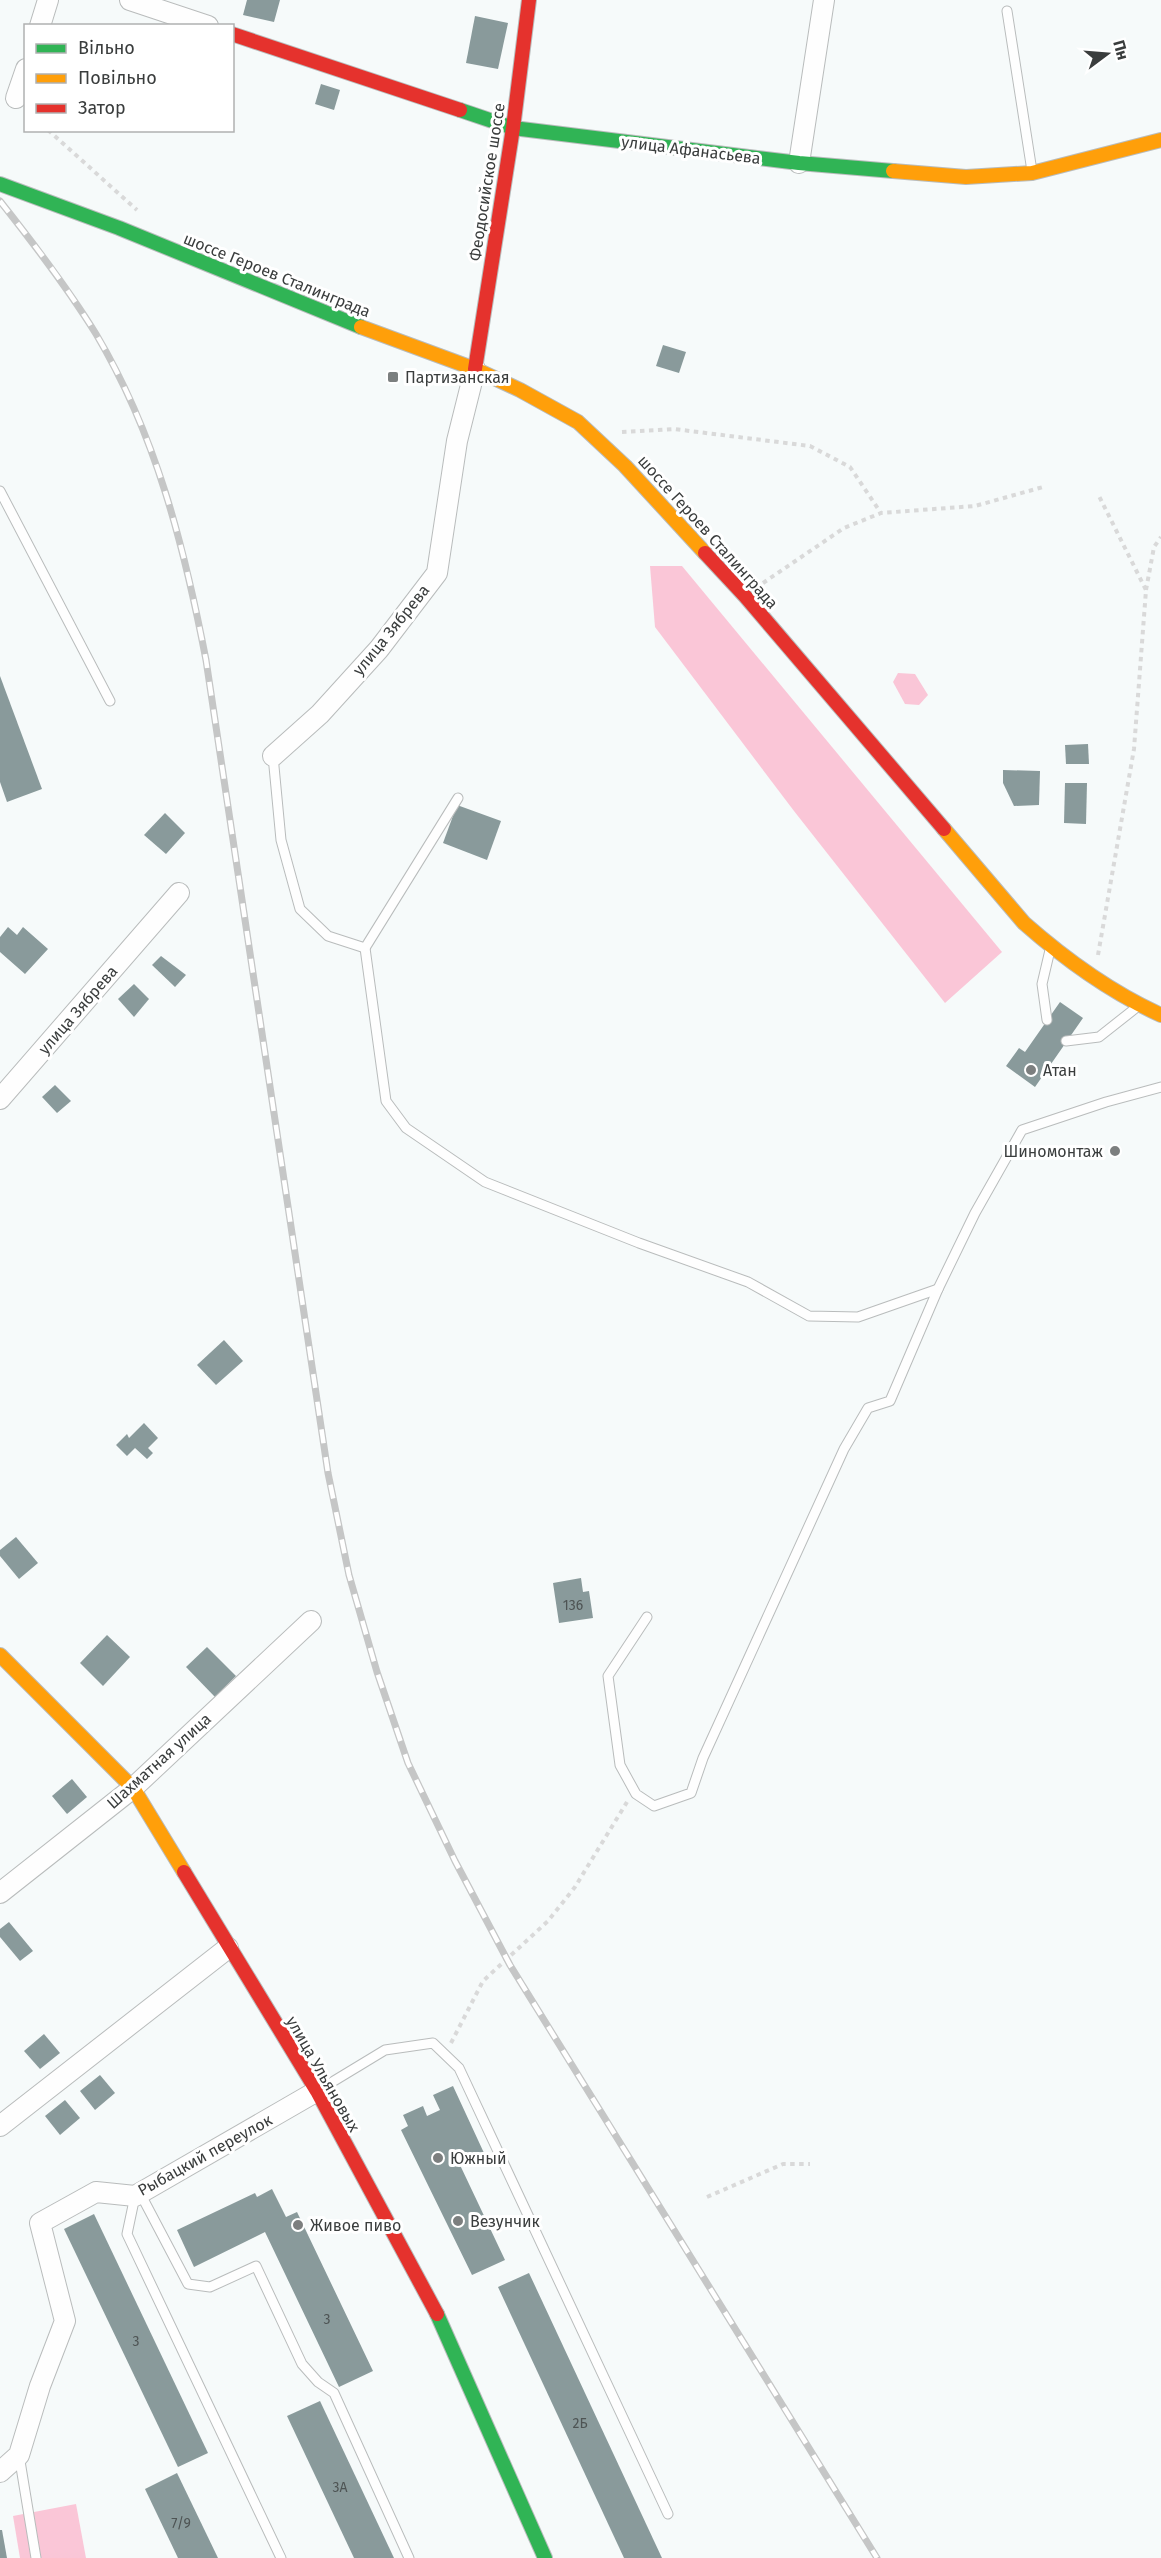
<svg xmlns="http://www.w3.org/2000/svg" width="1161" height="2558" viewBox="0 0 1161 2558" font-family="'Fira Sans',sans-serif">
  <style>
    .forest { fill: #fac6d7 }
    .building { fill: #899a9b }
    .lines { fill: none; stroke-linecap: round; stroke-linejoin: round }
    .lane-casing { stroke: #b9bcbc; stroke-width: 11 }
    .street-casing { stroke: #b9bcbc; stroke-width: 22 }
    .fast-casing { stroke: #b9bcbc; stroke-width: 16 }
    .slow-casing { stroke: #b9bcbc; stroke-width: 16 }
    .jam-casing { stroke: #b9bcbc; stroke-width: 16 }
    .path { stroke: #d9d9d9; stroke-width: 4; stroke-dasharray: 4.5 4.5; stroke-linecap: butt }
    .lane { stroke: #fefefe; stroke-width: 9 }
    .street { stroke: #fefefe; stroke-width: 20 }
    .fast { stroke: #30b455; stroke-width: 14 }
    .slow { stroke: #ff9f0a; stroke-width: 14 }
    .jam { stroke: #e5322d; stroke-width: 14 }
    .rail-casing { stroke: #c5c6c6; stroke-width: 7 }
    .rail { stroke: #fff; stroke-width: 4.5; stroke-dasharray: 14; stroke-linecap: butt }
    .poi-dot { fill: #7c7f7f; stroke: #fff; stroke-width: 2 }
    .labels { text-anchor: middle; dominant-baseline: central; stroke-width: 6; stroke-linejoin: round; paint-order: stroke }
    .number-label { font-size: 14px; fill: #4e5454 }
    .street-label { font-size: 16px; fill: #3a3d3d; stroke: #fff }
    .poi-label { font-size: 16px; fill: #3a3d3d; stroke: #fff; text-anchor: start }
  </style>
  <rect width="100%" height="100%" fill="#f6fafa"/>
  <g class="forest">
    <path d="M650 566H682L1002 952 945 1003 794 811 655 627Z"/>
    <path d="M898 673 915 674 928 695 919 705 905 704 893 682Z"/>
    <path d="M76 2504 86 2558H20L13 2516Z"/>
  </g>
  <g class="building">
    <path d="M247 0H280L274 22 243 15Z"/>
    <path d="M475 16 508 23 498 69 466 63Z"/>
    <path d="M321 84 340 90 334 110 315 104Z"/>
    <path d="M663 345 686 352 679 373 656 366Z"/>
    <path d="M0 676 42 789 7 802 0 782Z"/>
    <path d="M1088 744 1089 764H1066L1065 745Z"/>
    <path d="M1003 770 1040 771 1039 805 1014 806 1003 783Z"/>
    <path d="M1065 783H1087L1086 824 1064 823Z"/>
    <path d="M457 805 501 821 487 860 443 843Z"/>
    <path d="M165 813 185 833 166 854 144 835Z"/>
    <path d="M8 927 17 935 23 927 48 949 25 974 0 952V937Z"/>
    <path d="M161 956 186 975 175 987 152 965Z"/>
    <path d="M134 984 149 999 134 1017 118 999Z"/>
    <path d="M1060 1002 1083 1018 1035 1087 1006 1066 1019 1048 1025 1052Z"/>
    <path d="M55 1085 71 1101 57 1113 42 1097Z"/>
    <path d="M224 1340 243 1361 216 1385 197 1365Z"/>
    <path d="M144 1423 158 1438 148 1448 153 1453 147 1459 135 1448 127 1456 116 1445 127 1434 129 1438Z"/>
    <path d="M16 1537 38 1563 19 1579 0 1556V1550Z"/>
    <path d="M581 1578 583 1592 589 1591 593 1618 559 1623 553 1583Z"/>
    <path d="M107 1635 130 1657 103 1686 80 1663Z"/>
    <path d="M207 1647 236 1676 215 1697 186 1667Z"/>
    <path d="M72 1779 87 1797 67 1814 52 1796Z"/>
    <path d="M9 1922 33 1951 20 1961 0 1937V1929Z"/>
    <path d="M44 2034 60 2053 40 2069 24 2051Z"/>
    <path d="M100 2075 115 2093 95 2110 80 2091Z"/>
    <path d="M453 2086 484 2153 460 2165 505 2260 472 2275 401 2130 408 2126 403 2115 423 2106 427 2116 440 2110 433 2095Z"/>
    <path d="M65 2100 80 2118 60 2135 45 2116Z"/>
    <path d="M272 2189 286 2217 297 2212 373 2371 339 2387 265 2232 194 2267 177 2230 255 2193 257 2197Z"/>
    <path d="M94 2214 208 2453 178 2467 64 2229Z"/>
    <path d="M529 2273 662 2558H624L498 2287Z"/>
    <path d="M320 2401 394 2558H354L287 2416Z"/>
    <path d="M177 2473 218 2558H178L145 2489Z"/>
    <path d="M0 2530H2L7 2558H0Z"/>
  </g>
  <g class="lines">
    <g class="lane-casing">
      <g id="lane">
        <path d="M1007 11 1032 171"/>
        <path d="M0 491 110 701"/>
        <path d="M273 756 281 840 300 909 328 936 365 948 458 798"/>
        <path d="M365 948 386 1101 406 1128 485 1182 639 1243 748 1282 809 1316 858 1317 938 1289"/>
        <path d="M1047 1020 1042 984 1050 950"/>
        <path d="M1066 1041 1099 1037 1137 1007"/>
        <path d="M647 1617 608 1676 620 1765 636 1794 654 1806 691 1793 703 1758 844 1449 868 1408 890 1401 938 1289 975 1213 1022 1130 1106 1102 1161 1087"/>
        <path d="M319 2090 385 2050 433 2043 459 2068 668 2514"/>
        <path d="M140 2193 188 2284 210 2287 256 2266 302 2364 318 2382 334 2393 409 2558"/>
        <path d="M135 2196 127 2234 281 2558"/>
        <path d="M19 2455 36 2558"/>
      </g>
    </g>
    <g class="street-casing">
      <g id="street">
        <path d="M130 0 208 26"/>
        <path d="M40 26 48 0"/>
        <path d="M16 98 26 69"/>
        <path d="M799 163 824 0"/>
        <path d="M273 756 320 714 379 649 437 573 457 441 475 369"/>
        <path d="M0 1099 179 893"/>
        <path d="M0 1893 133 1788 311 1621"/>
        <path d="M0 2126 228 1948"/>
        <path d="M0 2472 19 2455 40 2386 65 2321 40 2223 96 2192 135 2196 317 2091"/>
      </g>
    </g>
    <g class="fast-casing">
      <g id="fast">
        <path d="M460 110 513 128 799 163 893 171"/>
        <path d="M0 184 119 228 361 327"/>
        <path d="M437 2314 545 2558"/>
      </g>
    </g>
    <g class="slow-casing">
      <g id="slow">
        <path d="M893 171 966 177 1032 173 1161 140"/>
        <path d="M361 327 475 369 520 390 578 422 625 466 705 553"/>
        <path d="M944 829 1024 923C1066 960 1110 992 1161 1015"/>
        <path d="M0 1655 133 1788 184 1872"/>
      </g>
    </g>
    <g class="jam-casing">
      <g id="jam">
        <path d="M232 34 460 110"/>
        <path d="M475 369 513 128 529 0"/>
        <path d="M705 553 745 596 944 829"/>
        <path d="M184 1872 317 2091 437 2314"/>
      </g>
    </g>
    <g class="path">
      <path d="M48 130 137 210"/>
      <path d="M622 432 674 429 810 446 850 467 881 513"/>
      <path d="M763 583 844 528 881 513 975 506 1043 487"/>
      <path d="M1146 590 1154 547 1161 537"/>
      <path d="M1098 955 1134 749 1146 590 1098 494"/>
      <path d="M451 2043 483 1981 548 1921 575 1887 627 1802"/>
      <path d="M707 2197 783 2164H810"/>
    </g>
    <use href="#lane" class="lane"/>
    <use href="#street" class="street"/>
    <use href="#fast" class="fast"/>
    <use href="#slow" class="slow"/>
    <use href="#jam" class="jam"/>
    <g class="rail-casing">
      <path id="rail" d="M0 201C34 244 67 287 96 334 156 435 184 546 206 660L328 1473 349 1575 377 1672 408 1763 455 1861 510 1965 877 2558"/>
    </g>
    <use href="#rail" class="rail"/>
  </g>
  <g class="poi-dot">
    <rect x="387" y="371" width="12" height="12" rx="3"/>
    <circle cx="1031" cy="1070" r="6"/>
    <circle cx="1115" cy="1151" r="6"/>
    <circle cx="438" cy="2158" r="6"/>
    <circle cx="458" cy="2221" r="6"/>
    <circle cx="298" cy="2225" r="6"/>
  </g>
  <g class="labels">
    <g class="number-label">
      <text x="573" y="1605">136</text>
      <text x="327" y="2319">3</text>
      <text x="136" y="2341">3</text>
      <text x="580" y="2423">2Б</text>
      <text x="340" y="2487">3А</text>
      <text x="181" y="2523">7/9</text>
    </g>
    <g class="street-label">
      <text transform="translate(691 150) rotate(7)">улица Афанасьева</text>
      <text transform="translate(487 182) rotate(-81)">Феодосийское шоссе</text>
      <text transform="translate(277 275) rotate(22)">шоссе Героев Сталинграда</text>
      <text transform="translate(708 532) rotate(48)">шоссе Героев Сталинграда</text>
      <text transform="translate(391 630) rotate(-51)">улица Зябрева</text>
      <text transform="translate(78 1010) rotate(-49)">улица Зябрева</text>
      <text transform="translate(159 1761) rotate(-42)">Шахматная улица</text>
      <text transform="translate(323 2074) rotate(60)">улица Ульяновых</text>
      <text transform="translate(205 2155) rotate(-29)">Рыбацкий переулок</text>
    </g>
    <g class="poi-label">
      <text x="405" y="377">Партизанская</text>
      <text x="1043" y="1070">Атан</text>
      <text x="1103" y="1151" text-anchor="end">Шиномонтаж</text>
      <text x="450" y="2158">Южный</text>
      <text x="470" y="2221">Везунчик</text>
      <text x="310" y="2225">Живое пиво</text>
    </g>
  </g>
  <rect x="24" y="24" width="210" height="108" fill="#ffffff" stroke="#b0b1b1" stroke-width="1.5"/>
  <rect x="36" y="44" width="30" height="9" fill="#30b455" stroke="#b0b1b1" stroke-width="1.5"/>
  <text x="78" y="54" font-size="18" fill="#3a3d3d">Вільно</text>
  <rect x="36" y="74" width="30" height="9" fill="#ff9f0a" stroke="#b0b1b1" stroke-width="1.5"/>
  <text x="78" y="84" font-size="18" fill="#3a3d3d">Повільно</text>
  <rect x="36" y="104" width="30" height="9" fill="#e5322d" stroke="#b0b1b1" stroke-width="1.5"/>
  <text x="78" y="114" font-size="18" fill="#3a3d3d">Затор</text>
  <g transform="translate(1107 54) rotate(74)" stroke="#ffffff" stroke-width="4.5" paint-order="stroke">
  <path d="M0-4.5L10 22L0 15L-10 22Z" fill="#3a3d3d"/>
  <text y="-9" font-size="16" font-weight="bold" text-anchor="middle" fill="#3a3d3d">Пн</text>
  </g>
</svg>
